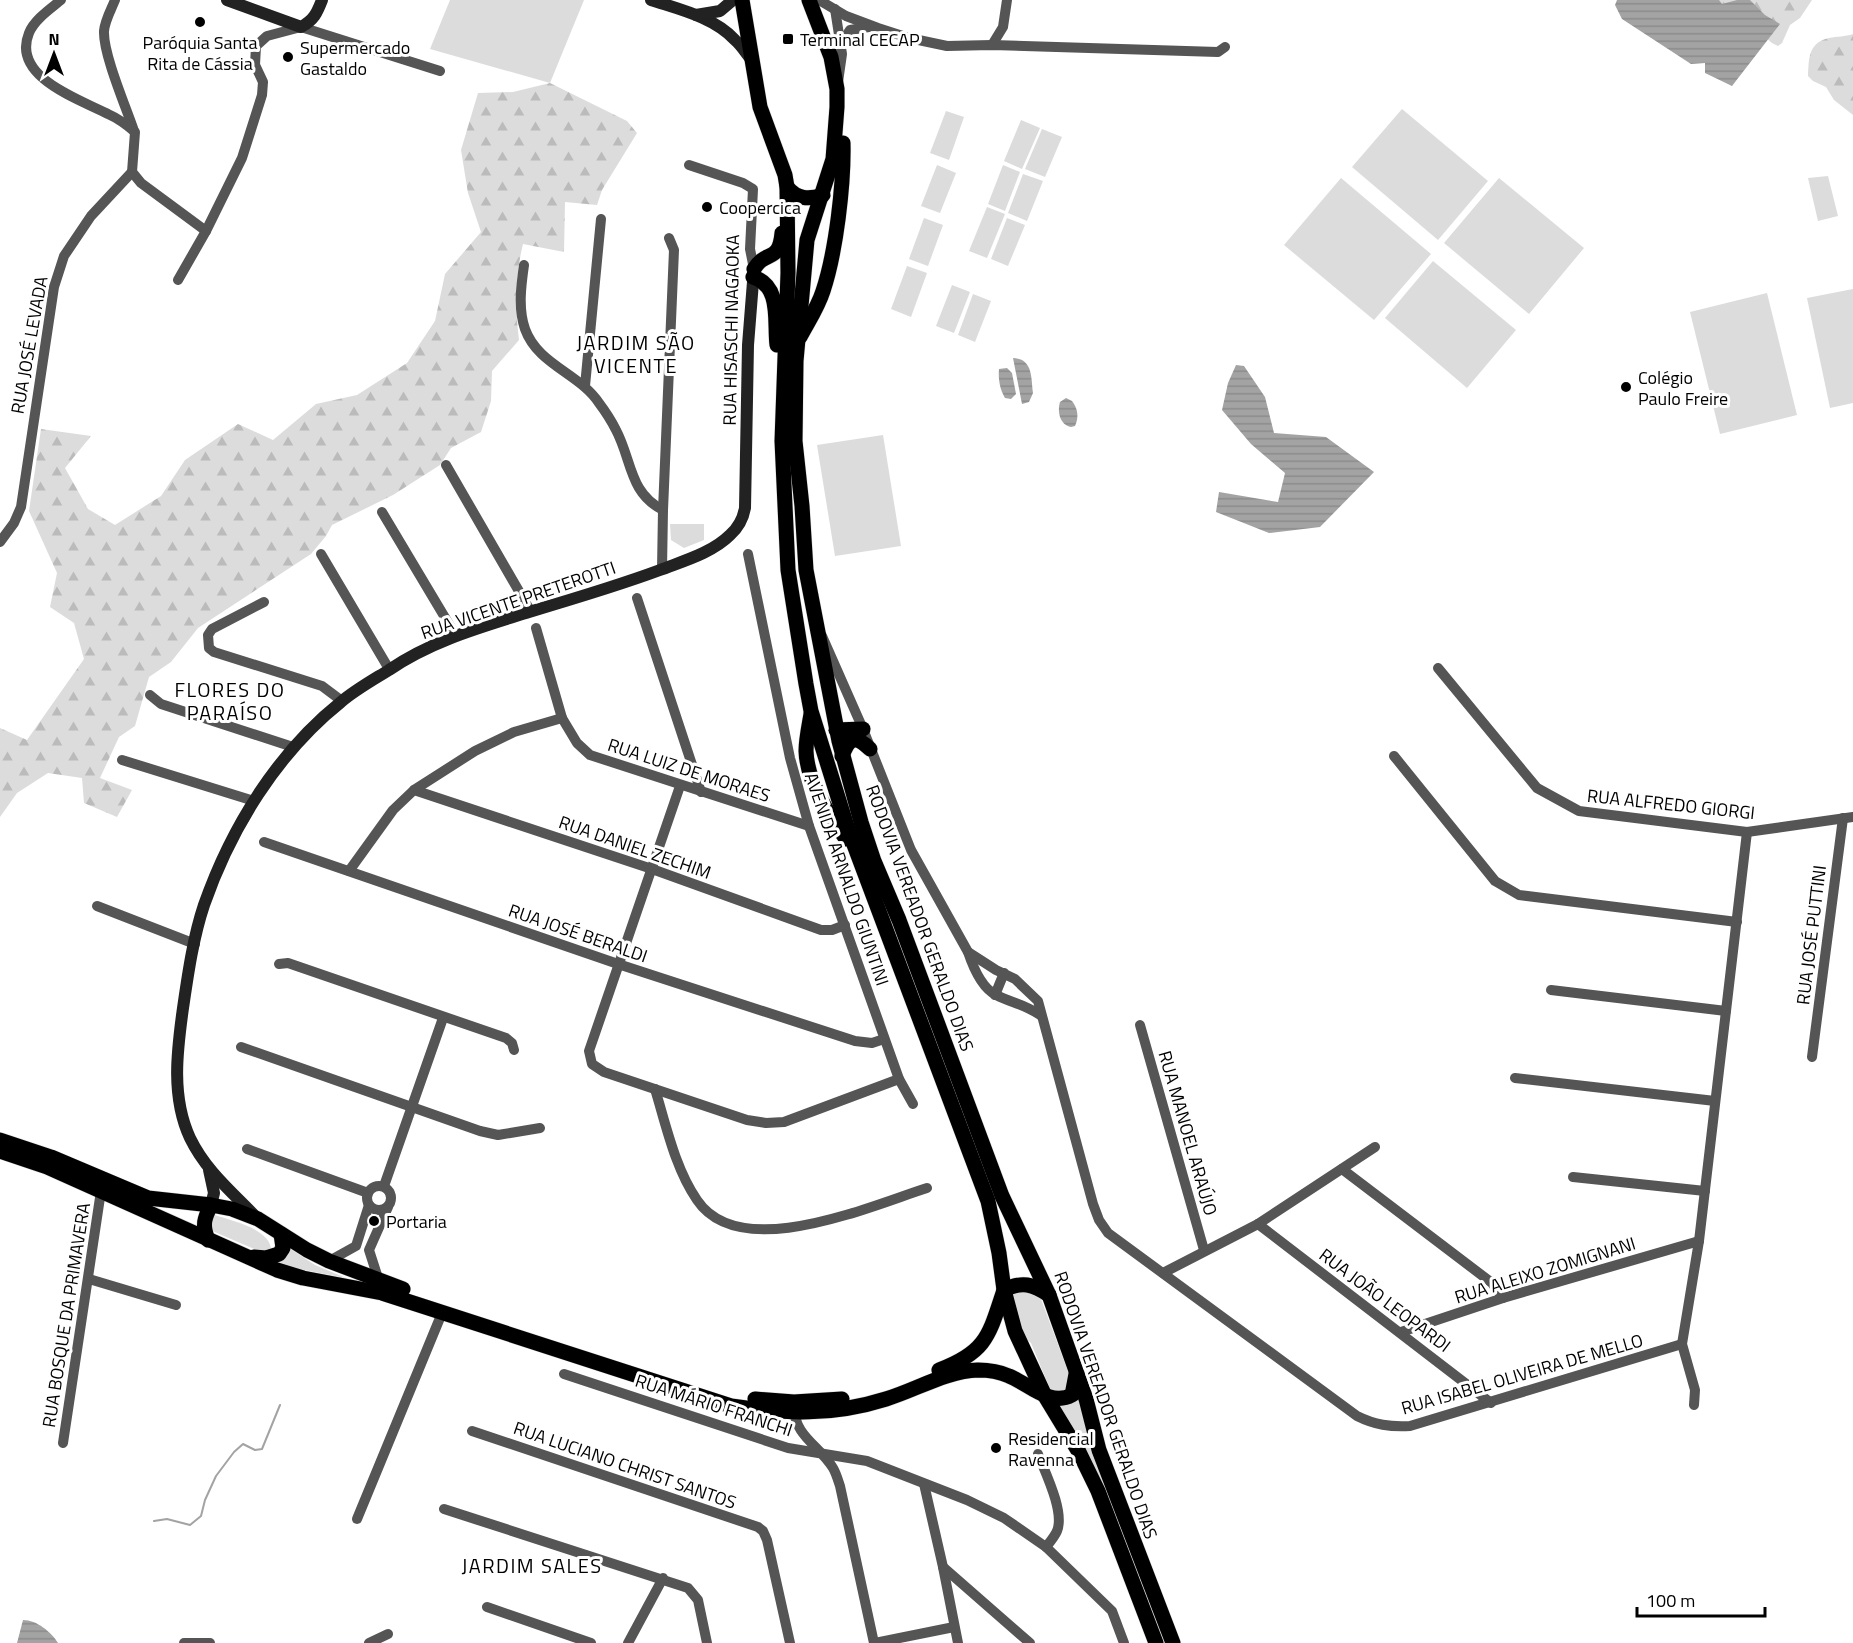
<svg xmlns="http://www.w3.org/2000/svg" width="1853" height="1643" viewBox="0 0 1853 1643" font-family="'Titillium Web',sans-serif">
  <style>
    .green { fill: #dcdcdc }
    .forest { fill: url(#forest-firs) }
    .water { fill: url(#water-rules) }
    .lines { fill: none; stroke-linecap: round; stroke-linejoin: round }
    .stream { stroke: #a3a3a3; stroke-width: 2 }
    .primary-casing { stroke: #dbdbdb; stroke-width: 16 }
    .street { stroke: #555; stroke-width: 10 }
    .secondary { stroke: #222; stroke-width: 12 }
    .primary { stroke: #000; stroke-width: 15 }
    .poi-dot { fill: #000; stroke: #fff; stroke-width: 2 }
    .labels { text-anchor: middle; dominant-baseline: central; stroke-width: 6; stroke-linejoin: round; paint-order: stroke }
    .poi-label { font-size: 18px; fill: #000; stroke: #fff; text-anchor: start }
    .street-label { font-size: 18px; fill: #000; stroke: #fff }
    .neighbourhood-label { font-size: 20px; letter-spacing: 1.5px; fill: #000; stroke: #fff }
  </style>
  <defs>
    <pattern id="forest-firs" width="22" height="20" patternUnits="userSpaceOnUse" patternTransform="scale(1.5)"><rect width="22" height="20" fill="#dcdcdc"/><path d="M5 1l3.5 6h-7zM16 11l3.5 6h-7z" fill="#bbb"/></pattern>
    <pattern id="water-rules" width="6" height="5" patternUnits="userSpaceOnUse" patternTransform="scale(1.5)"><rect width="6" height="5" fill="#a3a3a3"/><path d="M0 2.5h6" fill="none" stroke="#8b8b8b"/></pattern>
  </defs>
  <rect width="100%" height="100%" fill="#fff"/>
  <g class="green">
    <path d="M450 0H584L550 83 430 49Z"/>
    <path d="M1402 109 1488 181 1438 240 1352 167Z"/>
    <path d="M946 111 964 117 949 160 930 153Z"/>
    <path d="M1021 120 1040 128 1022 169 1004 161Z"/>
    <path d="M1042 129 1062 137 1045 177 1025 169Z"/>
    <path d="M937 165 956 173 940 213 921 206Z"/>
    <path d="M1003 165 1020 172 1005 211 988 204Z"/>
    <path d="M1023 174 1043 181 1027 221 1008 213Z"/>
    <path d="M1828 176 1838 216 1818 221 1808 178Z"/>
    <path d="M1341 178 1431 254 1374 320 1284 245Z"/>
    <path d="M1499 178 1584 248 1529 314 1444 243Z"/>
    <path d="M987 207 1005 214 987 258 969 251Z"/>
    <path d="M924 218 943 225 928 266 909 259Z"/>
    <path d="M1007 218 1025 225 1008 266 991 259Z"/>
    <path d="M1433 261 1516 330 1467 388 1385 318Z"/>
    <path d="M907 266 927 273 911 317 891 309Z"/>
    <path d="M952 285 970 292 954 333 936 326Z"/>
    <path d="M1853 289V403L1830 408 1807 298Z"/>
    <path d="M1767 293 1797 415 1720 434 1690 312Z"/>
    <path d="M973 294 991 301 975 342 958 335Z"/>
    <path d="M883 435 901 546 835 556 817 445Z"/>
    <path d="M670 524H704V540L684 548 671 540Z"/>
    <path d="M215 1215C232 1221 271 1229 271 1250L259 1251 210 1230V1220Z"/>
    <path d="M289 1248 315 1265 346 1278 278 1265 285 1258Z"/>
    <path d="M1018 1289 1038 1291 1070 1377 1066 1390 1053 1392 1050 1389 1031 1343 1022 1335 1011 1295Z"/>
    <path d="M1078 1394 1165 1643H1160L1055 1405Z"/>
  </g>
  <g class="forest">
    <path d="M1678 0H1812L1800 18 1790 25 1782 43 1778 46 1772 43 1757 30Z"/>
    <path d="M1853 34V115L1834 100 1826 87 1813 81 1808 76C1809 58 1808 43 1829 38 1837 36 1845 37 1853 34Z"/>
    <path d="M550 83 627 121 637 133 602 190 597 205 565 202 564 252 523 244C515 276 515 308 519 340L492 371 491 401 481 432 451 448 440 465 393 495 332 525 326 536 311 554 198 628 171 662 149 677 135 726 119 737 100 778 132 790 117 817 84 803 82 778 48 773 17 793 0 817V728L27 740 84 659 74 623 50 607 57 573 29 511 41 429 91 436 65 468 88 509 115 525 161 496 185 460 238 424 273 440 316 404 357 395 407 363 435 321 445 274 481 232 468 193 461 150 478 93 513 92Z"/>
  </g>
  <g class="water">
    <path d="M1617 0H1719L1722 4 1737 0H1750L1765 15 1780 24 1732 86 1705 73V63L1691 64 1622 19 1615 5Z"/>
    <path d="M1013 358C1033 359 1031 377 1033 393L1029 402 1022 404Z"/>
    <path d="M1236 365 1244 366 1265 397 1274 433 1326 437 1374 472 1320 527 1269 533 1216 512 1219 492 1278 502 1285 473 1251 444 1222 410 1228 383Z"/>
    <path d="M1007 368 1012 373 1016 394 1011 399 1005 398C1000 390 998 379 999 369Z"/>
    <path d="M1066 398 1072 401C1078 409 1079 417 1075 426L1071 427C1060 425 1057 412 1060 402Z"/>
    <path d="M23 1620C37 1620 51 1632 58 1643H17Z"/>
  </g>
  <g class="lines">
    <path class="stream" d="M154 1521 167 1519 190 1525 201 1516 205 1500 216 1476 234 1452 243 1444 255 1450 262 1449 280 1405"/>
    <g class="primary-casing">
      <g id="primary">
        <path d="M742 0 760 107 785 175 787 187 788 273 782 441 788 570 806 684 811 711 847 826 988 1201 999 1253 1004 1290 1015 1331 1045 1396 1079 1452 1098 1491 1156 1643"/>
        <path d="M809 0 831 57 837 89V107L833 159 807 240 796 361 795 441 802 506 806 570 839 741 861 822 874 861 899 920 1002 1196 1049 1295 1086 1399 1099 1450 1173 1643"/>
        <path d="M787 187C797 199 808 200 823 195"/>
        <path d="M754 269C766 249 779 264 782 233"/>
        <path d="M753 277C782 286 774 322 777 345"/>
        <path d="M800 337C808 322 818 307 823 291 836 252 844 184 843 143"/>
        <path d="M811 714C809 726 806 739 806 751 807 782 829 815 846 839"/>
        <path d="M836 730 863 729"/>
        <path d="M842 756C849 738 855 734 870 749"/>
        <path d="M0 1140 51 1157 148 1198 211 1205 232 1209 258 1219 307 1250 329 1261 403 1289"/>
        <path d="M0 1151 47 1167 277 1270 303 1278 382 1293 731 1406C786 1414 832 1416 886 1399 916 1390 946 1371 978 1370 988 1370 1000 1372 1009 1376 1029 1384 1050 1407 1072 1395L1076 1374"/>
        <path d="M208 1240C202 1225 204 1219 211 1205"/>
        <path d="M254 1257 266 1258 279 1254 283 1248 281 1234"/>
        <path d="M939 1370C987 1352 989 1335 1004 1290 1022 1281 1033 1284 1049 1295"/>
        <path d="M755 1399 794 1402 842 1399"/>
      </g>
    </g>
    <g class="street">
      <path d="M61 0C50 9 34 20 29 33 11 77 79 99 108 114 117 118 127 125 135 132L132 172 141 183 206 231"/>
      <path d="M115 0C111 10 105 20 104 31 103 54 126 107 134 131"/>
      <path d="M819 0 846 16 878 28 909 38 947 46 992 45 1218 52 1225 47"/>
      <path d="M835 9 842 54 838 82"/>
      <path d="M841 44 850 30 869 27"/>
      <path d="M992 45 1003 27 1007 0"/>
      <path d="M689 165 743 183 753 189 750 249 754 269"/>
      <path d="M524 265C521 286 518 309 525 329 538 365 579 373 599 403 605 411 611 420 616 430 632 460 629 493 663 510"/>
      <path d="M178 280 206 231 242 158 262 95 263 82 255 65 256 46 267 36 301 27 440 71"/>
      <path d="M585 386 601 219"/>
      <path d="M446 465 531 612"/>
      <path d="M382 512 456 636"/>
      <path d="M0 542 14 523 21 507 54 287 64 256 91 216 132 172"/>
      <path d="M321 554 389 669"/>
      <path d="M748 554 790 758 809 826 899 1079 913 1104"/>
      <path d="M662 569 663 510 674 250 669 238"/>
      <path d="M637 598 701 792"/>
      <path d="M264 602 212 629 208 635 209 648 214 652 322 686 342 701"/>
      <path d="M536 628 562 718 577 743 590 755 809 826"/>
      <path d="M822 636 863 729 911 850 968 952C973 967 982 988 996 995 1012 1003 1024 1004 1040 1015"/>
      <path d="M1438 668 1537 788 1579 811 1747 832 1853 817"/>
      <path d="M150 695 161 704 293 747"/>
      <path d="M1394 756 1495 881 1519 895 1737 922"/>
      <path d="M122 760 254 801"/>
      <path d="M680 786 589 1051 592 1064 604 1072 747 1120 766 1123 784 1122 899 1079"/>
      <path d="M414 790 652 869 821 930H832L845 925"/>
      <path d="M264 842 618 964 855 1041 872 1043 884 1039"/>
      <path d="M349 871 393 810 414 790 475 751 514 732 562 718"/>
      <path d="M97 906 195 944"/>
      <path d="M968 952 996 970 1015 979 1038 1001 1093 1204 1099 1220 1108 1233 1357 1416C1375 1425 1390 1427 1410 1426L1682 1344"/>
      <path d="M279 964 288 963 506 1038 512 1043 514 1050"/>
      <path d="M1551 990 1726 1011"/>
      <path d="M995 995 1004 973"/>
      <path d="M1140 1025 1204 1250"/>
      <path d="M241 1047 480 1131 498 1135 540 1128"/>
      <path d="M1812 1057 1843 818"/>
      <path d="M1515 1078 1715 1101"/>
      <path d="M655 1089C666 1125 675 1168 697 1200 740 1264 870 1206 927 1188"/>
      <path d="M247 1149 368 1193"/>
      <path d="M1342 1169 1492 1283 1503 1298"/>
      <path d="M1573 1177 1705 1191"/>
      <circle cx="379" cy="1198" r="12"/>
      <path d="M384 1186 443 1018"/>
      <path d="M1258 1224 1491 1403"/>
      <path d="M329 1261 356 1246 369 1205"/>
      <path d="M1163 1273 1258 1224 1375 1147"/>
      <path d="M89 1279 176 1305"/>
      <path d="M379 1281 369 1250 388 1207"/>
      <path d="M1401 1332 1503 1298 1699 1241"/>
      <path d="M564 1374 788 1448 867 1461 967 1500 1004 1518 1046 1547 1112 1611 1124 1643"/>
      <path d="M1694 1405 1695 1390 1682 1344 1699 1241 1747 832"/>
      <path d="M794 1407C794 1436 820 1446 833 1468 836 1473 838 1480 840 1486L874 1643"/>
      <path d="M472 1431 758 1527 763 1531 767 1540 790 1643"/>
      <path d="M63 1443 101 1191"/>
      <path d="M1038 1454C1045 1472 1065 1512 1057 1531 1055 1536 1050 1542 1046 1547"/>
      <path d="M924 1484 943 1567 958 1643"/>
      <path d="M444 1509 688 1588 698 1600 707 1643"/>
      <path d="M357 1519 442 1313"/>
      <path d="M943 1567 1030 1643"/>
      <path d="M487 1607 591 1643"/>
      <path d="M184 1643H210"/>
      <path d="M369 1643 388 1634"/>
      <path d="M628 1643 663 1578"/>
      <path d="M875 1643 954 1627"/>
    </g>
    <g class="secondary">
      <path d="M227 0 301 27C314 20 317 13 322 0"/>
      <path d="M651 0C678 9 714 17 735 40 741 45 745 52 750 58"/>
      <path d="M696 15 720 11 733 0"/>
      <path d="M209 1170 214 1193 211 1205"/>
      <path d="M257 1218C232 1192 206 1171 190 1138 171 1097 177 1051 183 1008 188 974 193 938 204 905 231 828 277 753 341 702 355 690 373 680 389 670 431 641 481 627 529 612 573 599 617 586 660 570 683 561 712 553 730 535 738 528 743 519 745 508L748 345 754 269"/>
    </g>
    <use href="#primary" class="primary"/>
  </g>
  <g class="poi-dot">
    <circle cx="200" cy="22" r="6"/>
    <rect x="782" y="33" width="12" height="12" rx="3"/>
    <circle cx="288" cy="57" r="6"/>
    <circle cx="707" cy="207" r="6"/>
    <circle cx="1626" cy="387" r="6"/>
    <circle cx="374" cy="1221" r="6"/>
    <circle cx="996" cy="1448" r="6"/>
  </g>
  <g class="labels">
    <g class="poi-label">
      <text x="800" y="39">Terminal CECAP</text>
      <text x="200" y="42" text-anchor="middle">Paróquia Santa<tspan x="200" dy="21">Rita de Cássia</tspan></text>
      <text x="300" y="47">Supermercado<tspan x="300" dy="21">Gastaldo</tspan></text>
      <text x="719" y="207">Coopercica</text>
      <text x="1638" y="377">Colégio<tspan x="1638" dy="21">Paulo Freire</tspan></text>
      <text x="386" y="1221">Portaria</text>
      <text x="1008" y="1438">Residencial<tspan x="1008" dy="21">Ravenna</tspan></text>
    </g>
    <g class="street-label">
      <text transform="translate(731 330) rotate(-89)">RUA HISASCHI NAGAOKA</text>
      <text transform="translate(29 345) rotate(-80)">RUA JOSÉ LEVADA</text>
      <text transform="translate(518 600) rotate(-19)">RUA VICENTE PRETEROTTI</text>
      <text transform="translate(689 770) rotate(18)">RUA LUIZ DE MORAES</text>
      <text transform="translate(1671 804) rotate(6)">RUA ALFREDO GIORGI</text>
      <text transform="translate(635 847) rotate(19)">RUA DANIEL ZECHIM</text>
      <text transform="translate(847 879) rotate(71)">AVENIDA ARNALDO GIUNTINI</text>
      <text transform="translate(920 918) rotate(70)">RODOVIA VEREADOR GERALDO DIAS</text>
      <text transform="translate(578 933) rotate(19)">RUA JOSÉ BERALDI</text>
      <text transform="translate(1811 935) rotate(-83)">RUA JOSÉ PUTTINI</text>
      <text transform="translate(1188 1133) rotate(74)">RUA MANOEL ARAÚJO</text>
      <text transform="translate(1545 1270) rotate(-17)">RUA ALEIXO ZOMIGNANI</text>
      <text transform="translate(1385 1300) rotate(37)">RUA JOÃO LEOPARDI</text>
      <text transform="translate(66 1315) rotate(-81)">RUA BOSQUE DA PRIMAVERA</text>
      <text transform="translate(1522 1374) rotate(-16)">RUA ISABEL OLIVEIRA DE MELLO</text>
      <text transform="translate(714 1405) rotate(18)">RUA MÁRIO FRANCHI</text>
      <text transform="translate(1106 1405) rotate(71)">RODOVIA VEREADOR GERALDO DIAS</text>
      <text transform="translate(625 1465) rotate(19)">RUA LUCIANO CHRIST SANTOS</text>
    </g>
    <g class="neighbourhood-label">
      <text x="636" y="342">JARDIM SÃO<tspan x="636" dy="23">VICENTE</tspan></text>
      <text x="230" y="689">FLORES DO<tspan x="230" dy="23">PARAÍSO</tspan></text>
      <text x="532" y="1565">JARDIM SALES</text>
    </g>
  </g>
  <g transform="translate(54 54)" stroke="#ffffff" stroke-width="4.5" paint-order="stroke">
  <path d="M0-4.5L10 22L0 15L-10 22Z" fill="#000000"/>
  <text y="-9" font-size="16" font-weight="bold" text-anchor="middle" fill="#000000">N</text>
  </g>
  <path d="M1637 1607v9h128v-9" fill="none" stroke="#000000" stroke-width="3"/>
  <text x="1646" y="1607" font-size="18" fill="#000000" stroke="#ffffff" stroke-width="4.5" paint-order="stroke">100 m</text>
</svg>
